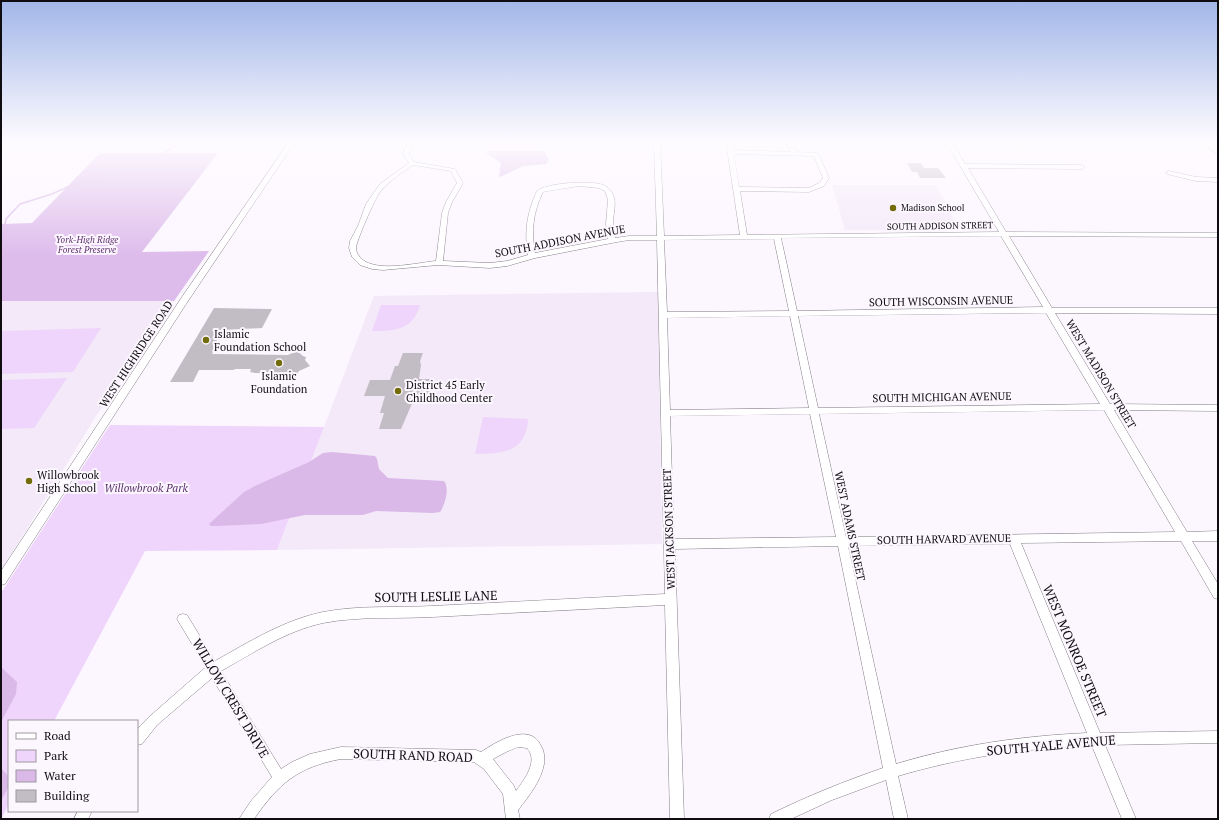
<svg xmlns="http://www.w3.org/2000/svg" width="1219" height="820" viewBox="0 0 1219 820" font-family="'PT Serif',serif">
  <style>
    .built { fill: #f3e9f8 }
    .green { fill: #efd5fb }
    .forest { fill: #ddbbeb }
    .water { fill: #dab8e8 }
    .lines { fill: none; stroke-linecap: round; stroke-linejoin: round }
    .stream { stroke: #dab8e8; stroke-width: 1.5 }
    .building { fill: #c2bcc5 }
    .minor-casing { stroke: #837d85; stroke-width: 1 }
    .minor { fill: #fff; fill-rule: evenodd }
    .poi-dot { fill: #726c0a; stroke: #fcf6ff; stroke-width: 1.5 }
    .labels { text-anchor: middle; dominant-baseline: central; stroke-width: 4; stroke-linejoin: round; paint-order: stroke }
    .far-poi-label { font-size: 9px; fill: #0f0d10; stroke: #fcf6ff; text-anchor: start }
    .far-street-label { font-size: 9px; fill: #0f0d10; stroke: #fcf6ff }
    .far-park-label { font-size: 9px; font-style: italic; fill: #5c326c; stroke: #fcf6ff }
    .street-label { font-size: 11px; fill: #0f0d10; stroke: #fcf6ff }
    .poi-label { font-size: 11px; fill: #0f0d10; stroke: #fcf6ff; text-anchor: start }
    .park-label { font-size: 11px; font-style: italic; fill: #5c326c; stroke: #fcf6ff }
    .near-street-label { font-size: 13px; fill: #0f0d10; stroke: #fcf6ff }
  </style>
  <rect width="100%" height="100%" fill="#fcf6ff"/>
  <g class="built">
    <path d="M448 142H654L655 146 446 148Z"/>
    <path d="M826 142H947L951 148 827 146Z"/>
    <path d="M832 185H936L959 230H845Z"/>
    <path d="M658 292 662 544 277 550 374 296Z"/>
    <path d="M1 301H174L96 416 1 571Z"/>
  </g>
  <g class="green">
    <path d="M381 305H420C413 330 395 331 372 331Z"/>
    <path d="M101 328 73 372 1 374V331Z"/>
    <path d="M67 378 34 428 1 429V380Z"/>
    <path d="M483 417 528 419C526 452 504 454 475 454Z"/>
    <path d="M110 425 324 427 277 550 145 551 54 721H9V804L1 819V593Z"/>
  </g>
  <path class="forest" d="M100 153H218L142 252 209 251 174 301H1V224L32 223Z"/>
  <g class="water">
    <path d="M487 151H544L549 160 546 164 523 166 500 177 499 176 501 163 486 153Z"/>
    <path d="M332 452 375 456 377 459 379 469 388 478 444 481C450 488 445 505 440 512L433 513 376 511 363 515H305L261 524 216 526H211L209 524 244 492 257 485 309 462 323 453Z"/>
    <path d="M1 667 17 682 16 694 1 722Z"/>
    <path d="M1 768 9 777V786L1 801Z"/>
  </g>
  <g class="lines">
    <path class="stream" d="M1 238 9 228 5 225 6 219 20 204 52 194 72 185 109 176 123 167 155 158 174 147 176 142"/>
  </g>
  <g class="building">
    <path d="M907 163H921L924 168H938L946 178H920L917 172H912Z"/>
    <path d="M214 308 272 309 262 328 223 330 213 347H216L212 354 288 355 297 351 303 356 306 357 305 360 310 366 299 371 297 374H293L282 380 276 373H255L250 372 251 369H235L234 370H199L193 382H170Z"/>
    <path d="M403 353H423L420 361 421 365 419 379H431L430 394H426L423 400 414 399 401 429H379L384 413H380L385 396H364L370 380H390L395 366H398Z"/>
  </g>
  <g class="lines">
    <g class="minor-casing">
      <g id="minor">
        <path d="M289 142H295L188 301 5 584 1 585V571L182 297Z"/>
        <path d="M408 142H414L409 154 414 162 455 169 463 183 452 202 448 213 443 261 490 263 507 261 528 255C524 232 527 212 537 191 547 183 590 180 603 185 608 187 611 190 613 195 617 203 613 214 613 223 613 228 614 233 615 238L629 236H657L654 142H660L664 236 740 235 726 142H732L733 150 790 152 787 142H793L796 152 818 153 829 178 824 186 809 192 740 191 747 235 999 232 946 142H952L965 164 1082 165 1085 167 1082 169 968 168 1006 232 1218 233V237L1009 236 1052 308H1218V314L1055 313 1110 404 1218 405V411L1114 410 1187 532 1218 531V541H1192L1218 584V599L1214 598 1181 541 1021 543 1100 733 1218 731V743L1105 745 1136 819H1122L1092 746C1026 748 962 757 898 776L908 819H894L886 780 832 800 791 819H769L771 814C808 796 845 781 883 768L838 546 675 549 684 819H670L665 605C588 609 510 613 432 617 394 619 360 616 323 623 286 631 253 653 221 671L281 769 292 762 310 754 341 747 476 750 481 752C496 742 530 721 541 746 544 751 545 757 544 764 541 781 529 796 518 810L520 819H506L503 794 484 769 474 762 341 759C298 767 279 783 254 819H239L251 801 272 777 212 678 157 725 142 744 137 745V729L149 717 206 667 177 619 179 615 183 614 187 615 215 661C249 642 284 620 323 612 360 605 394 608 432 606 510 602 587 598 665 594L657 240H629L617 242 535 258 507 266 490 268 438 265 383 270 372 269 360 265 352 257 349 248 350 241 358 226 366 204 380 184 409 163 403 154ZM734 154 814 156 823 178 819 183 809 188 739 187ZM413 165 451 171 457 183 446 202 442 213 436 261C416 263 384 271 366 262 361 259 356 254 356 248 356 242 375 198 380 192 389 181 401 173 413 165ZM579 186 599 188 605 191 608 200 606 224 608 239 535 253C531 232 533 212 543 192ZM1001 236 1043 307 797 311 781 238ZM774 239 789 311 667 312 664 240ZM1046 313 1100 404 818 408 798 316ZM790 316 809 408 670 410 667 318ZM1104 410 1175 532 846 537 819 414ZM810 414 836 537 674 539 670 416ZM1010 544 1087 733C1022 736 958 745 896 764L848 546ZM518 747 527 748C539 761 524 780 516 791L514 786 493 759 506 752Z"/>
        <path d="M1203 142H1209L1218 150V155Z"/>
        <path d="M1169 171 1196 177 1218 178V182L1196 181 1167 174 1166 173Z"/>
        <path d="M78 811H92L88 819H74Z"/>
      </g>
    </g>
    <use href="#minor" class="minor"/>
  </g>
  <linearGradient id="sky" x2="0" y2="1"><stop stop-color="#a2b6e8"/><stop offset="0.55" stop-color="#fefbff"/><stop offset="1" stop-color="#fefbff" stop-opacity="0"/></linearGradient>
  <rect width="1219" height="257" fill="url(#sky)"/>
  <g class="poi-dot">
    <circle cx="893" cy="208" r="4"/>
    <circle cx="206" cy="340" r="4"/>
    <circle cx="279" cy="363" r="4"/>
    <circle cx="398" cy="391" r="4"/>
    <circle cx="29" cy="481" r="4"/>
  </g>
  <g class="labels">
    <g class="far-poi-label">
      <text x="901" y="208">Madison School</text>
    </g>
    <g class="far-street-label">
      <text transform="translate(940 226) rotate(-1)">SOUTH ADDISON STREET</text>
    </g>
    <g class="far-park-label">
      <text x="87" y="240">York-High Ridge<tspan x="87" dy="10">Forest Preserve</tspan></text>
    </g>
    <g class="street-label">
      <text transform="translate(560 241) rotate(-11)">SOUTH ADDISON AVENUE</text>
      <text transform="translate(941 301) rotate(-1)">SOUTH WISCONSIN AVENUE</text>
      <text transform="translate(136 354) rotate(-57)">WEST HIGHRIDGE ROAD</text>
      <text transform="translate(1101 374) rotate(59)">WEST MADISON STREET</text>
      <text transform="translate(942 397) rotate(-1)">SOUTH MICHIGAN AVENUE</text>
      <text transform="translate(850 526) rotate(78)">WEST ADAMS STREET</text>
      <text transform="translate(669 529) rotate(-92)">WEST JACKSON STREET</text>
      <text transform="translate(944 539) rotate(-1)">SOUTH HARVARD AVENUE</text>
    </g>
    <g class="poi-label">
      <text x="214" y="334">Islamic<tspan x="214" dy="13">Foundation School</tspan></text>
      <text x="279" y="376" text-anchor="middle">Islamic<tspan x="279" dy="13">Foundation</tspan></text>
      <text x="406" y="385">District 45 Early<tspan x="406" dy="13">Childhood Center</tspan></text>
      <text x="37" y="475">Willowbrook<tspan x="37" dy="13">High School</tspan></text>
    </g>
    <g class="park-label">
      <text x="146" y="488">Willowbrook Park</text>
    </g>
    <g class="near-street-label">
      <text transform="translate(436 596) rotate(-1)">SOUTH LESLIE LANE</text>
      <text transform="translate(1075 651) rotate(67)">WEST MONROE STREET</text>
      <text transform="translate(231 698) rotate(59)">WILLOW CREST DRIVE</text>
      <text transform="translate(1051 745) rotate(-5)">SOUTH YALE AVENUE</text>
      <text transform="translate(413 755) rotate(2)">SOUTH RAND ROAD</text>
    </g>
  </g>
  <rect width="1219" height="820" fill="none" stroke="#0f0d10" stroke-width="4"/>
  <rect x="8" y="720" width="130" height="92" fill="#fcf6ff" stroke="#9d999f"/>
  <rect x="16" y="733" width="20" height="6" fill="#ffffff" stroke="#9d999f"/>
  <text x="44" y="740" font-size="12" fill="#0f0d10">Road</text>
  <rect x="16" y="750" width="20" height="12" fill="#efd5fb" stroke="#9d999f"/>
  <text x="44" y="760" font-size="12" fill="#0f0d10">Park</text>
  <rect x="16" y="770" width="20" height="12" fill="#dab8e8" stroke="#9d999f"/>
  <text x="44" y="780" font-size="12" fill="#0f0d10">Water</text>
  <rect x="16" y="790" width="20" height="12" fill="#c2bcc5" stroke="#9d999f"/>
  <text x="44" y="800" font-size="12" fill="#0f0d10">Building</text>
</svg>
